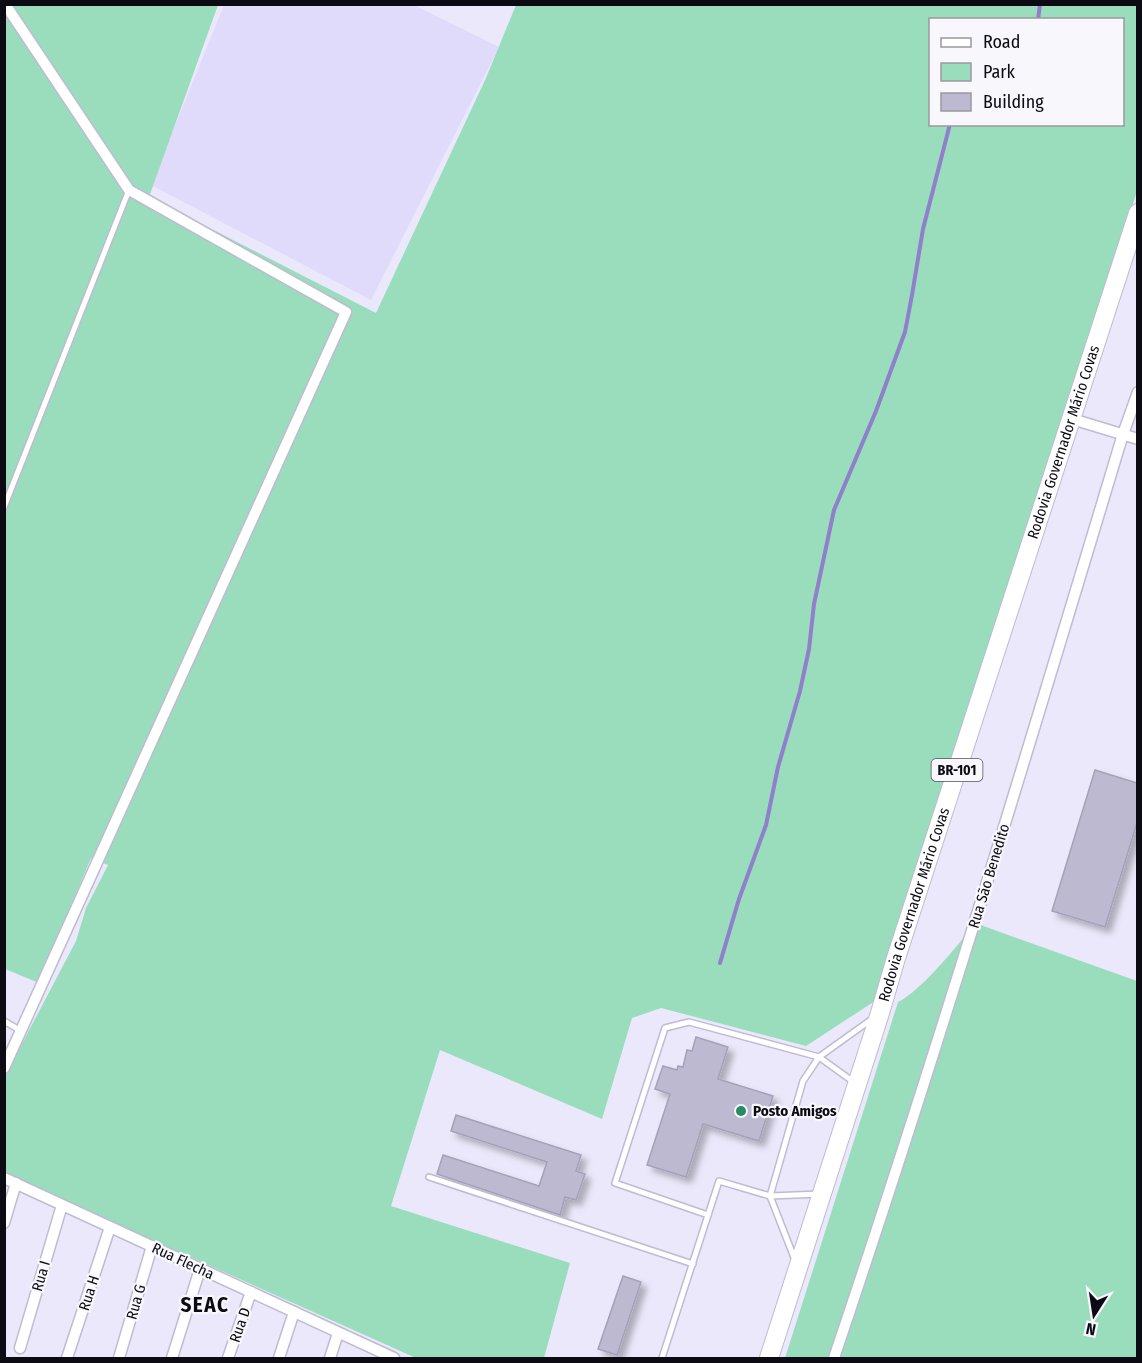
<svg xmlns="http://www.w3.org/2000/svg" width="1142" height="1363" viewBox="0 0 1142 1363" font-family="'Fira Sans Condensed',sans-serif">
  <style>
    .built { fill: #e0dbfb }
    .green { fill: #99ddbd; fill-rule: evenodd }
    .lines { fill: none; stroke-linecap: round; stroke-linejoin: round }
    .stream { stroke: #907fcb; stroke-width: 4 }
    .building { fill: #bcb9d0; stroke: #a5a1b8; stroke-width: 1.5; filter: url(#shadow) }
    .service-casing { stroke: #bebbd2; stroke-width: 8 }
    .minor-casing { stroke: #bebbd2; stroke-width: 13 }
    .trunk-casing { stroke: #bebbd2; stroke-width: 20 }
    .service { stroke: #fff; stroke-width: 5 }
    .minor { stroke: #fff; stroke-width: 10 }
    .trunk { stroke: #fff; stroke-width: 18 }
    .poi-dot { fill: #278b66; stroke: #f8f7fc; stroke-width: 2 }
    .labels { text-anchor: middle; dominant-baseline: central; stroke-width: 4.5; stroke-linejoin: round; paint-order: stroke }
    .shield { fill: #f8f7fc; stroke: #535158; stroke-width: 1.5 }
    .shield-label { font-size: 14px; font-weight: bold; fill: #0c0a12 }
    .street-label { font-size: 15px; fill: #0c0a12; stroke: #f8f7fc }
    .poi-label { font-size: 15px; font-weight: bold; fill: #0c0a12; stroke: #f8f7fc; text-anchor: start }
    .district-label { font-size: 21px; font-weight: bold; letter-spacing: 1.5px; fill: #0c0a12; stroke: #f8f7fc }
  </style>
  <defs>
    <filter id="shadow"><feDropShadow dx="5.5" dy="5.5" stdDeviation="3" flood-color="#0004"/></filter>
  </defs>
  <rect width="100%" height="100%" fill="#ebe8fb"/>
  <path class="built" d="M224 5H414L499 47 371 300 151 185Z"/>
  <g class="green">
    <path d="M5 5H218L149 197 376 313 486 78 516 5H1137V191L878 999 806 1046 661 1008 632 1018 602 1119 440 1050 391 1206 570 1263 544 1358H416L5 1174V1076L76 941 86 908 108 865 91 858 39 983 5 969ZM930 20H1122V124H930Z"/>
    <path d="M975 923 1137 981V1358H785L898 1002C920 992 960 943 975 923Z"/>
  </g>
  <g class="lines">
    <g class="stream">
      <path d="M1038 20 1040 4"/>
      <path d="M720 963 739 899 766 825 778 767 800 691 809 649 814 604 834 510 876 411 905 332 912 295 923 229 950 124"/>
    </g>
  </g>
  <g class="building">
    <path d="M1095 770 1137 783V823L1105 927 1052 911Z"/>
    <path d="M696 1037 728 1047 718 1079 773 1096 759 1141 703 1124 686 1177 647 1165 670 1094 655 1089 663 1066 677 1070 678 1066 683 1067 687 1050 692 1051Z"/>
    <path d="M456 1115 581 1155 576 1171 585 1174 576 1200 565 1197 560 1215 437 1174 443 1155 539 1186 547 1162 451 1131Z"/>
    <path d="M623 1276 641 1282 617 1355 598 1349Z"/>
  </g>
  <g class="lines">
    <g class="service-casing">
      <g id="service">
        <path d="M4 507 129 190"/>
        <path d="M4 1021 21 1031"/>
        <path d="M429 1177 693 1264"/>
        <path d="M708 1215 615 1183 665 1028 689 1022 819 1057 855 1083"/>
        <path d="M795 1260 770 1196 803 1081 819 1057 872 1019"/>
        <path d="M662 1358 719 1181 770 1196 820 1194"/>
      </g>
    </g>
    <g class="minor-casing">
      <g id="minor">
        <path d="M1072 419 1138 439"/>
        <path d="M4 1068 346 312 129 190 5 4"/>
        <path d="M4 1178 394 1358"/>
        <path d="M4 1223 16 1183"/>
        <path d="M20 1348 62 1205"/>
        <path d="M67 1358 110 1227"/>
        <path d="M119 1358 152 1246"/>
        <path d="M172 1358 200 1269"/>
        <path d="M228 1358 251 1292"/>
        <path d="M279 1358 294 1312"/>
        <path d="M330 1358 338 1333"/>
        <path d="M834 1358C937 1053 1030 743 1123 434L1138 392"/>
      </g>
    </g>
    <g class="trunk-casing">
      <g id="trunk">
        <path id="s1" d="M769 1358 880 1013 896 958 1138 213"/>
      </g>
    </g>
    <use href="#service" class="service"/>
    <use href="#minor" class="minor"/>
    <use href="#trunk" class="trunk"/>
  </g>
  <circle class="poi-dot" cx="741" cy="1111" r="6"/>
  <g class="labels">
    <rect class="shield" x="931.5" y="759" width="51" height="22" rx="4.5"/>
    <g class="shield-label">
      <text x="957" y="770">BR-101</text>
    </g>
    <g class="street-label">
      <text stroke="none"><textPath href="#s1" startOffset="962">Rodovia Governador Mário Covas</textPath></text>
      <text transform="translate(989 876) rotate(-73)">Rua São Benedito</text>
      <text stroke="none"><textPath href="#s1" startOffset="476">Rodovia Governador Mário Covas</textPath></text>
      <text transform="translate(183 1261) rotate(25)">Rua Flecha</text>
      <text transform="translate(41 1276) rotate(-74)">Rua I</text>
      <text transform="translate(89 1293) rotate(-72)">Rua H</text>
      <text transform="translate(136 1302) rotate(-74)">Rua G</text>
      <text transform="translate(240 1325) rotate(-71)">Rua D</text>
    </g>
    <g class="poi-label">
      <text x="753" y="1111">Posto Amigos</text>
    </g>
    <g class="district-label">
      <text x="205" y="1305">SEAC</text>
    </g>
  </g>
  <rect width="1142" height="1363" fill="none" stroke="#0c0a12" stroke-width="12"/>
  <rect x="929" y="18" width="195" height="108" fill="#f8f7fc" stroke="#9a989e" stroke-width="1.5"/>
  <rect x="941" y="38" width="30" height="9" fill="#ffffff" stroke="#9a989e" stroke-width="1.5"/>
  <text x="983" y="48" font-size="18" fill="#0c0a12">Road</text>
  <rect x="941" y="63" width="30" height="18" fill="#99ddbd" stroke="#9a989e" stroke-width="1.5"/>
  <text x="983" y="78" font-size="18" fill="#0c0a12">Park</text>
  <rect x="941" y="93" width="30" height="18" fill="#bcb9d0" stroke="#9a989e" stroke-width="1.5"/>
  <text x="983" y="108" font-size="18" fill="#0c0a12">Building</text>
  <g transform="translate(1094 1315) rotate(192)" stroke="#f8f7fc" stroke-width="4.5" paint-order="stroke">
  <path d="M0-4.5L10 22L0 15L-10 22Z" fill="#0c0a12"/>
  <text y="-9" font-size="16" font-weight="bold" text-anchor="middle" fill="#0c0a12">N</text>
  </g>
</svg>
